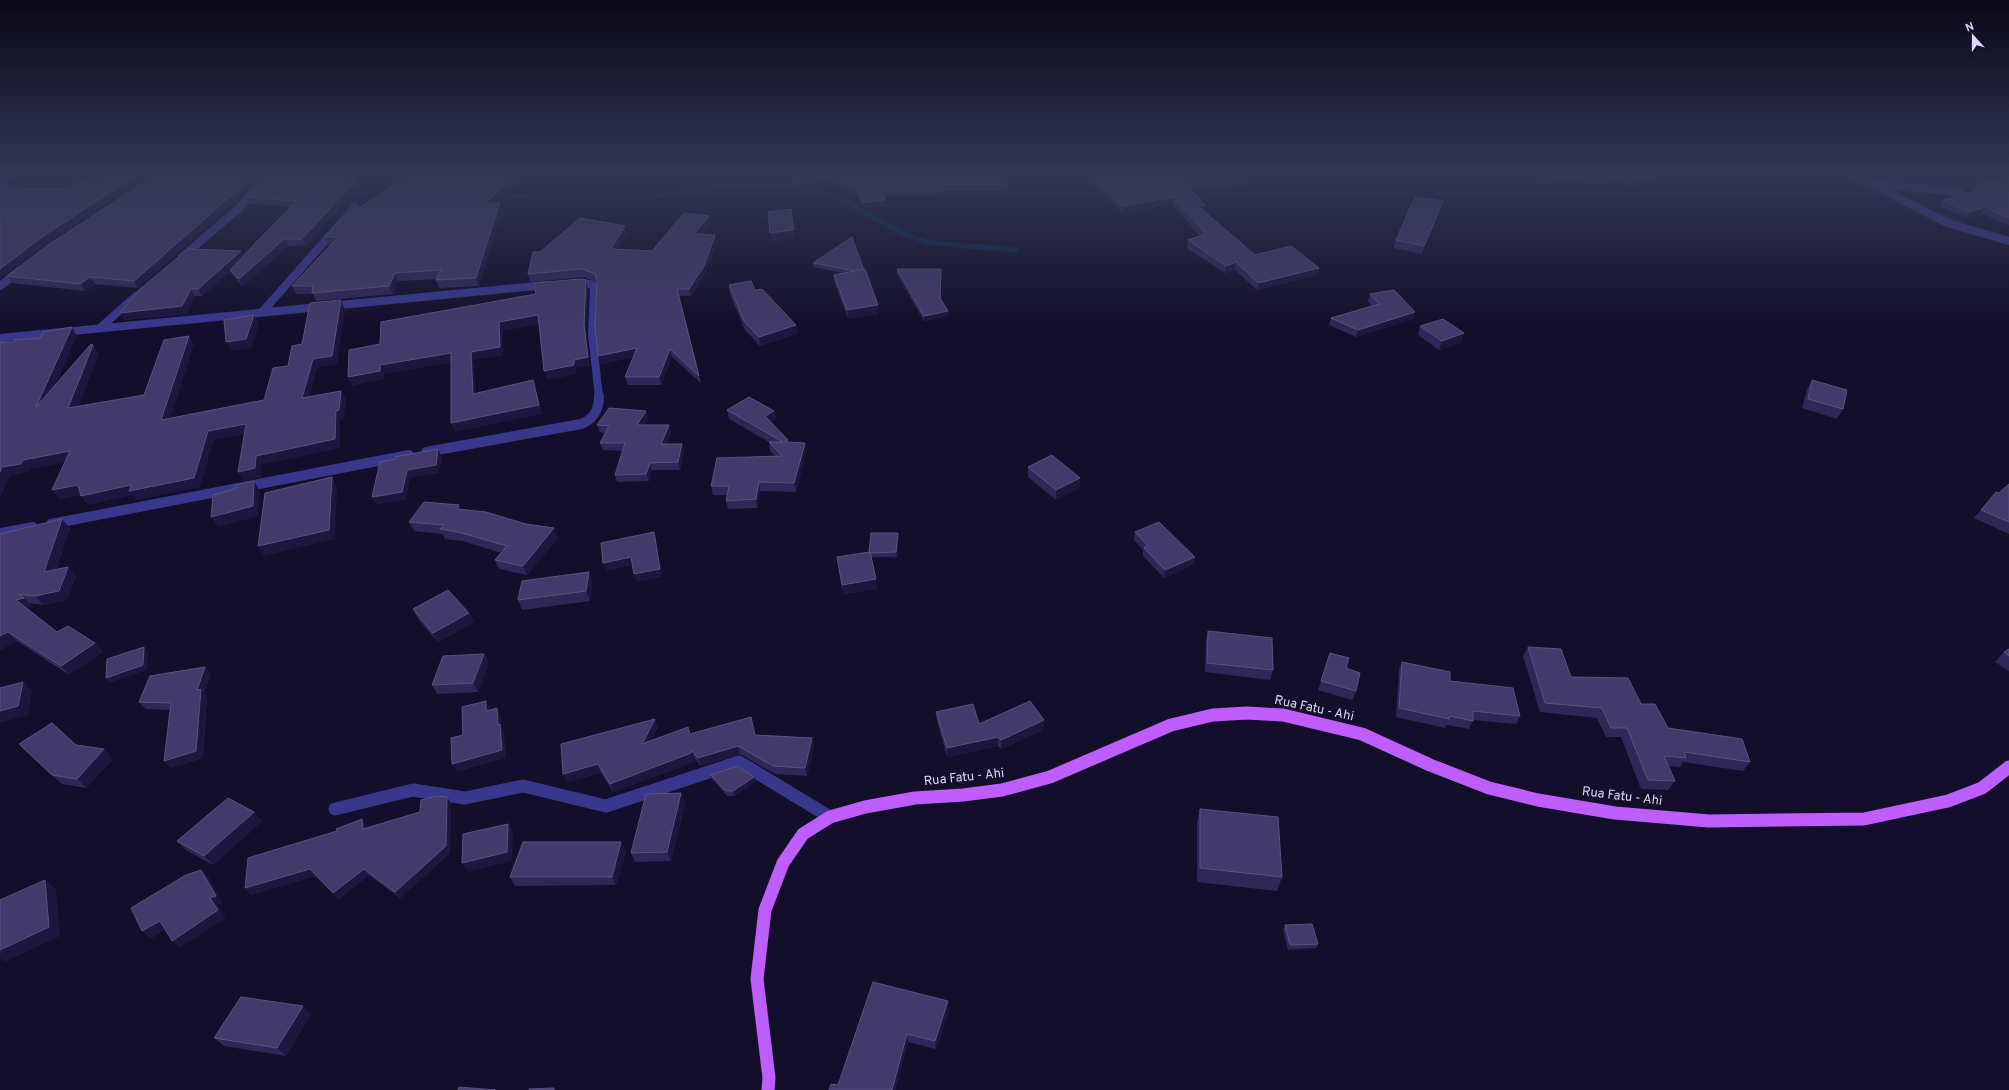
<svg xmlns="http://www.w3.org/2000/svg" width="2009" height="1090" viewBox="0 0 2009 1090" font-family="Overpass,sans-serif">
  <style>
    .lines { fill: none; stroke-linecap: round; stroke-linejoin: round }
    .stream { stroke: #09244e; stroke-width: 5 }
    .minor-far2 { stroke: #38378b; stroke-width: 8 }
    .minor-far1 { stroke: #38378b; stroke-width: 10 }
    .minor { stroke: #38378b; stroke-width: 13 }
    .major { stroke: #bf5eff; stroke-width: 13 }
    .wall { fill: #302759 }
    .shaded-wall { fill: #1d163e }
    .building { fill: #423a6a; stroke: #5a5382 }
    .labels { text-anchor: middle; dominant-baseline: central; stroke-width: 3; stroke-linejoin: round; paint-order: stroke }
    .near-street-label { font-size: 13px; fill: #dbd7ff; stroke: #130f2a }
  </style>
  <rect width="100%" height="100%" fill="#130f2a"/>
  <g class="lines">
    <g class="stream">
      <path d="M380 172 396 182 406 185"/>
      <path d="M1832 172 1880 192"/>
      <path d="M0 179 47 172"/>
      <path d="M495 196 644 198 718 187 786 185 836 196 903 234 930 243 1017 250"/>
      <path d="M1938 215 1964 224"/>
    </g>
    <g class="minor-far2">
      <path d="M1848 172 1947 223 2009 241"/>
      <path d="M1876 184 1960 192"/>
      <path d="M0 190 5 186"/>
      <path d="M182 257 238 209 271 172"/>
      <path d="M573 283 592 284 594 288 592 334 599 397"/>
      <path d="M0 286 19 271"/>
      <path d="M263 311 355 207"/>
      <path d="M101 327 136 296"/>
      <path d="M0 338 547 285"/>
    </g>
    <g class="minor-far1">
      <path d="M426 452 581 424C594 419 599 410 599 396"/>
      <path d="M51 524 409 455"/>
      <path d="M0 533 33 527"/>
    </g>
    <path class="minor" d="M335 809 413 790 465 798 523 786 606 806 739 762 830 817"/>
    <path class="major" d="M768 1090 769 1078 757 979 765 910 783 863 803 834 830 817 865 807 915 798 963 795 1002 790 1050 777 1171 725 1213 715 1247 713 1283 715 1362 734 1430 765 1489 788 1538 800 1615 813 1709 821 1864 819 1948 801 1982 788 2009 767"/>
  </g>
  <g class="wall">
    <path d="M264 172 237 203 234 202 138 288 95 284 85 291 12 283 7 276Z"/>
    <path d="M269 172H352L345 178H358L361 184 306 245 288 246 243 286 234 277 230 271 202 296H195L186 314 124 320 243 255 290 207 250 204 246 197Z"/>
    <path d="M414 172H529L497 202 502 210 479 286 439 288 436 280 437 279 398 281 393 294 316 301 313 294H296L292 286 330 245H328L325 237Z"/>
    <path d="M788 172H1005L1007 185V191H944V194L884 196 886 206 863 208 858 192 850 194 847 188 842 191 836 184 795 190Z"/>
    <path d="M1088 172H1243L1249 178 1248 185 1190 187 1204 212 1255 255 1319 268 1317 275 1257 290 1235 270 1225 273 1187 248 1188 240 1200 236 1172 204 1123 213 1087 178Z"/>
    <path d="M1430 172H1469L1436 177Z"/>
    <path d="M1526 172H1653L1658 176 1655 182 1628 185 1621 181 1588 184 1584 180 1540 184Z"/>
    <path d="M1995 172H2009V176Z"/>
    <path d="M2009 177V226L1981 213 1966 218 1940 206 1943 200 1975 191 1973 190 1977 184Z"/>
    <path d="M1440 209 1422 254 1394 248 1396 240Z"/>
    <path d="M711 223 702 234 717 242 705 273 691 296H679L701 383 672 357 661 385H628L625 377 634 357 601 364 598 356 597 282 584 277 530 282 528 274 627 233 617 249 652 251Z"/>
    <path d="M813 263 864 270 879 314 848 319 835 284 834 275 843 273 813 267Z"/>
    <path d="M897 269H941V299L949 316 924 321 897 274Z"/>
    <path d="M729 285 755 290 796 325 797 334 760 346 745 330 730 294Z"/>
    <path d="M1370 294 1413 319 1356 337 1329 325 1331 318 1372 306 1368 301Z"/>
    <path d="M1420 326 1464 333 1461 343 1439 350 1418 335Z"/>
    <path d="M1812 380 1843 409 1837 419 1802 408 1807 390Z"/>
    <path d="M727 410 774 411 776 419 771 422 788 442 805 443 806 451 796 492 760 491 757 508 728 509 726 501 727 495H713L711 486 775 456 770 451 769 442 729 419Z"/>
    <path d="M646 411 648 418 644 425H669L671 432 666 444H682L684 451 680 470H652L649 481 617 482 615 475 623 451 603 450 600 443 605 433 600 432 597 425Z"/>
    <path d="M1028 467 1080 478V487L1056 500 1028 477Z"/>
    <path d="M2009 484V534L1974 518 1996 492 1999 493Z"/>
    <path d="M461 510 558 538 527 575 499 569 495 560 501 553 463 541 445 539 443 534 414 531 409 522Z"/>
    <path d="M62 519 70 528 56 570 76 576 67 600 43 605 29 603 33 607 27 608 57 632 95 643 103 652 69 675 17 641 0 650V534Z"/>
    <path d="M1135 532 1195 557 1193 565 1164 578 1143 556V550L1134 540Z"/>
    <path d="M898 537 897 557H871L877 589 843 594 837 557 869 552Z"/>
    <path d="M592 582 590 601 522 610 518 600Z"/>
    <path d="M413 609 469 613 474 622 438 642 418 619Z"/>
    <path d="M1208 631 1273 670 1270 680 1205 672 1206 640Z"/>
    <path d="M1528 647 1571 677 1641 704 1668 728 1750 762 1743 771 1683 762 1680 767 1668 766 1675 781 1668 790 1641 789 1621 737H1606L1597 718 1540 712 1523 656Z"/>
    <path d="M2009 649V671L1995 662 2004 652Z"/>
    <path d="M1330 653 1346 668 1356 691 1352 700 1318 690Z"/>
    <path d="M484 654 489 663 478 692 437 694 432 685Z"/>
    <path d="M1402 662 1450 681 1520 716 1516 724 1473 720 1469 729 1447 725 1445 728 1396 717 1399 670Z"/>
    <path d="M205 667 211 674 204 693 207 696 203 758 171 768 164 761 170 710 146 709 139 702Z"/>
    <path d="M936 712 979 724 1044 720 1043 730 1001 749 998 746 947 757 937 721Z"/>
    <path d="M658 727 651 740 690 734 756 735 814 746 807 776 775 774 740 754 701 766 695 759 694 762 613 792 601 773 567 782Z"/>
    <path d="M19 744 76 745 104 749 113 759 86 788 62 784Z"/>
    <path d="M711 775 754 777 756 781 734 796H727L712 779Z"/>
    <path d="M681 793 685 803 671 861 635 862 631 853Z"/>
    <path d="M447 797 451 804 450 853 400 898 369 875 339 899 316 876 251 895 245 888 367 826V828L420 812Z"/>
    <path d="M1200 809 1282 877 1277 891 1197 882V822Z"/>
    <path d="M254 812 262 821 213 865 186 850 177 841Z"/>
    <path d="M626 851 616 885 515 886 510 877Z"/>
    <path d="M1285 925 1318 944 1316 948 1288 950 1283 930Z"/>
    <path d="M873 982 949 1010 936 1049 908 1042 895 1090H829L838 1085Z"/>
    <path d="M311 1014 286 1056 224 1046 214 1038Z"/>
  </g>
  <g class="shaded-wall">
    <path d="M255 172H264L237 203 233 196Z"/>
    <path d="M340 172H352L335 184 332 178Z"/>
    <path d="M519 172H529L487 212 484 204Z"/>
    <path d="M1437 172H1469L1436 177Z"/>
    <path d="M135 176 139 182 47 244 0 279V269L42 237Z"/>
    <path d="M1658 176 1655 182 1628 185 1631 179Z"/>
    <path d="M358 178 361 184 306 245 302 239Z"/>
    <path d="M836 178V184L795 190 794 184Z"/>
    <path d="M846 182 847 188 842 191 841 185Z"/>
    <path d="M857 187 858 192 850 194V188Z"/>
    <path d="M231 196 234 202 138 288 134 281Z"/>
    <path d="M1173 197 1172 204 1123 213V206Z"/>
    <path d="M885 200 886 206 863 208 862 203Z"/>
    <path d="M1443 201 1440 209 1422 254 1424 246Z"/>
    <path d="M500 202 502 210 479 286 476 278Z"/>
    <path d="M1205 205 1204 212 1198 206Z"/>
    <path d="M1985 207 1981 213 1966 218 1970 212Z"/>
    <path d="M709 216 711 223 696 241 694 234Z"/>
    <path d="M625 226 627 233 613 256 611 249Z"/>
    <path d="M794 230 795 239 772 241 770 233Z"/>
    <path d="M715 235 717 242 705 273 691 296 689 289Z"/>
    <path d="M284 239 288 246 243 286 239 279Z"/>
    <path d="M241 251 245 258 202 296 198 289Z"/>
    <path d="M1236 262 1235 270 1225 273 1226 266Z"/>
    <path d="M1319 268 1317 275 1257 290 1258 283Z"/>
    <path d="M395 273 398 281 393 294 389 286Z"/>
    <path d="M90 277 95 284 85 291 80 284Z"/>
    <path d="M586 280 588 289 587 334 590 366 576 368 577 374 547 380 544 371 574 360 584 325Z"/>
    <path d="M191 289 195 296 186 314 124 320 120 313Z"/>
    <path d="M341 300 345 309 337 364 317 368 307 407 302 398 313 359Z"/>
    <path d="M878 305 879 314 848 319 847 310Z"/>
    <path d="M948 311 949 316 924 321V316Z"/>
    <path d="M1415 312 1413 319 1356 337 1358 330Z"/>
    <path d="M254 315 259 324 251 348 231 351 226 342Z"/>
    <path d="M538 315 541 324 503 331V355L474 360 476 403 473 394 471 352 499 322Z"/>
    <path d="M796 325 797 334 760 346 759 337Z"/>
    <path d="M72 327 77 336 42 416 36 407Z"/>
    <path d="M1464 333 1461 343 1439 350 1442 341Z"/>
    <path d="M189 336 194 345 167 429 161 420Z"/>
    <path d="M93 345 99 354 75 416 68 408Z"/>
    <path d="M637 348 640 356 601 364 598 356Z"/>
    <path d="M670 349 672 357 661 385 659 377Z"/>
    <path d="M451 353 454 362 384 374V379L352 386 348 377 380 365Z"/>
    <path d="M533 380 536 389 542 414 455 432 451 423Z"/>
    <path d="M341 391 346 399 344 419 340 420V448L261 465V477L244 481 238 472 256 456 336 411Z"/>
    <path d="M646 411 648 418 639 432 637 425Z"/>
    <path d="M774 411 776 419 767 425 765 416Z"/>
    <path d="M246 424 252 433 214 440 200 487 136 500 133 495 88 505 81 496 131 485 208 431Z"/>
    <path d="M669 425 671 432 663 452 661 444Z"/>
    <path d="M805 443 806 451 796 492 794 483Z"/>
    <path d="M682 444 684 451 680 470 678 462Z"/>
    <path d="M438 449 442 457 439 473 410 478 406 500 376 505 372 497 407 470Z"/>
    <path d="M70 451 77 460 30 469 28 472 10 476 0 498V472L2 467 23 460Z"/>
    <path d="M650 463 652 470 649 481 646 474Z"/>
    <path d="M332 477 337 487 335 539 264 556 258 546Z"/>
    <path d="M1080 478V487L1056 500V490Z"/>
    <path d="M254 481 260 491 259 516 218 527 211 517Z"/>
    <path d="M759 482 760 491 757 508 756 499Z"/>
    <path d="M78 485 85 494 60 499 52 490Z"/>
    <path d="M459 505 464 515 457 509Z"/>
    <path d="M62 519 70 528 52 581 44 572Z"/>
    <path d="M554 528 558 538 527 575 523 566Z"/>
    <path d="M654 532 656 540 662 577 637 582 634 574Z"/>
    <path d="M898 533V537L897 557 896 552Z"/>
    <path d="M631 557 633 565 606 571 603 563Z"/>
    <path d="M1195 557 1193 565 1164 578 1165 570Z"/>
    <path d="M68 567 76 576 67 600 43 605 35 596Z"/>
    <path d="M589 572 592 582 590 601 586 591Z"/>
    <path d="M876 579 877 589 843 594 842 585Z"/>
    <path d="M24 598 33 607 24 609 16 600Z"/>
    <path d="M469 613 474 622 438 642 433 633Z"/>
    <path d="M8 632 17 641 0 650V636Z"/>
    <path d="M95 643 103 652 69 675 61 666Z"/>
    <path d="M144 647 148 652 147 670 110 683 106 678Z"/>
    <path d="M484 654 489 663 478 692 473 683Z"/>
    <path d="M205 667 211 674 204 693 207 696 203 758 171 768 164 761 197 690Z"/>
    <path d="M23 682 32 691 28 715 0 723V711Z"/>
    <path d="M486 701 490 709V719L486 711Z"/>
    <path d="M497 708 501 716 502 728 504 732 506 758 457 772 452 764 498 725Z"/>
    <path d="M655 719 658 727 646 752 642 744Z"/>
    <path d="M1044 720 1043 730 1001 749V740Z"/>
    <path d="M998 737V746L947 757V748Z"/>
    <path d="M812 738 814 746 807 776 805 768Z"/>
    <path d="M738 746 740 754 701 766 698 758Z"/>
    <path d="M104 749 113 759 86 788 77 779Z"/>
    <path d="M692 751 695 759 694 762 613 792 610 784Z"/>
    <path d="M598 764 601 773 567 782 563 774Z"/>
    <path d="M754 777 756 781 734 796 733 791Z"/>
    <path d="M681 793 685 803 671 861 667 852Z"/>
    <path d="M447 797 451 804 450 853 400 898 395 892Z"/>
    <path d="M254 812 262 821 213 865 204 856Z"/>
    <path d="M362 819 367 826 368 836 363 829Z"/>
    <path d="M508 824 513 833 512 861 468 872 462 863Z"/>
    <path d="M621 842 626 851 616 885 612 877Z"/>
    <path d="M310 869 316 876 251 895 245 888Z"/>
    <path d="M364 869 369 875 339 899 333 893Z"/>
    <path d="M201 870 209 878 223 903 217 905 226 918 180 948 172 941 210 898Z"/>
    <path d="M45 880 56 889 60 936 5 962 0 958V950Z"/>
    <path d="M160 921 168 928 151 939 142 931Z"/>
    <path d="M948 1001 949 1010 936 1049 935 1041Z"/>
    <path d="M303 1006 311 1014 286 1056 277 1048Z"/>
    <path d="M907 1034 908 1042 895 1090H892Z"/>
  </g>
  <g class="building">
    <path d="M186 172H255L233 196H231L134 281 90 277 80 284 7 276 48 245 146 181 148 175Z"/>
    <path d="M269 172H340L332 178H358L302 239H284L239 279 230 270 296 201 246 197Z"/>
    <path d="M414 172H519L484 204 500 202 476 278 436 280 441 270 395 273 389 286 312 293 313 286H292L338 237H325L341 220Z"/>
    <path d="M790 172H1005L1007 185H943V189L882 191 885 200 862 203 857 187 850 188 846 182 841 185 836 178 794 184Z"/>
    <path d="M1089 172H1243L1249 178 1183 181 1205 205 1198 206 1255 255 1291 246 1319 268 1258 283 1236 262 1226 266 1188 240 1206 234 1173 197 1123 206Z"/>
    <path d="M1536 172H1653L1658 176 1631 179 1624 174 1591 177 1586 174 1543 178Z"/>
    <path d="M135 176 42 237 0 269V192H3L9 188 63 189 85 179Z"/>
    <path d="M2009 177V218L1985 207 1970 212 1943 200 1986 188 1977 184Z"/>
    <path d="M1415 197 1443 201 1424 246 1396 240Z"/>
    <path d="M791 209 794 230 770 233 768 212Z"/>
    <path d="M684 213 709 216 694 234 715 235 704 266 689 289H677L699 376 670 349 659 377H625L637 348 598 356 595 326 597 281 595 274 582 269 528 274 533 252H540L580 218 625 226 611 249 652 251Z"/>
    <path d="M852 237 864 270 855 271 813 263Z"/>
    <path d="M188 249 241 251 198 289H191L182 306 120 313 139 290Z"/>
    <path d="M865 269 878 305 847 310 834 275Z"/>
    <path d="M897 269H941L940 298 948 311 924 316Z"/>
    <path d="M581 279 586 280 584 325 588 357 574 360V365L544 371 538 315 499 322 500 347 471 352 473 394 533 380 539 405 451 423V353L380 365V371L348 377 349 350 380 344 381 322 536 294 534 283Z"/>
    <path d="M751 281 755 290 762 289 796 325 759 337 744 321 729 285Z"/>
    <path d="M1394 290 1415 312 1358 330 1331 318 1379 304 1370 294Z"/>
    <path d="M341 300 332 356 313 359 302 398 341 391 339 410 336 411 335 439 256 456 255 468 238 472 246 424 208 431 194 478 129 491 131 485 81 496 78 485 52 490 70 451 23 460 21 464 2 467 0 472V342H13L14 340 40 338 43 332 72 327 36 407 91 344 93 345 68 408 144 395 164 340 189 336 161 420 264 400 273 368 288 366 292 346 302 344 310 303Z"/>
    <path d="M254 315 246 339 226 342 224 320Z"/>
    <path d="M1443 319 1464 333 1442 341 1420 326Z"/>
    <path d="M1812 380 1847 390 1843 409 1808 399Z"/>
    <path d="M749 397 774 411 765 416 788 440 785 442 805 443 794 483 759 482 756 499 726 501 729 486H711L717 458 782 456 769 442H783L727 410Z"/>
    <path d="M609 408 646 411 637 425H669L661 444H682L678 462 650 463 646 474 615 475 625 443H600L609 426 597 425Z"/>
    <path d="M438 449 436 465 407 470 402 492 372 497 380 462 395 459V457Z"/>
    <path d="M1052 455 1080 478 1056 490 1028 467Z"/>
    <path d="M332 477 329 530 258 546 265 493Z"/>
    <path d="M254 481 253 506 211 517 213 495 235 489 236 485Z"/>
    <path d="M2009 484V522L1981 510 1996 492 1999 493Z"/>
    <path d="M424 502 459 505 457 509 486 512 526 524 554 528 523 566 495 560 507 546 458 532 440 529 444 525 409 522Z"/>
    <path d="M62 519 44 572 68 567 59 591 35 596 18 594 24 598 16 600 57 632 68 626 95 643 61 666 8 632 0 636V534Z"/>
    <path d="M1159 522 1195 557 1165 570 1144 548 1148 546 1135 532Z"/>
    <path d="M654 532 660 569 634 574 631 557 603 563 601 543Z"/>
    <path d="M871 533H898L896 552 870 553V552H869Z"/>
    <path d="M870 552 876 579 842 585 837 557Z"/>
    <path d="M589 572 586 591 518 600 522 581Z"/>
    <path d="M448 590 469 613 433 633 413 609Z"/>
    <path d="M1208 631 1272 638 1273 670 1207 663Z"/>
    <path d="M144 647 143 665 106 678 107 659Z"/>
    <path d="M1528 647 1561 649 1571 677 1628 678 1641 704H1655L1668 728 1742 739 1750 762 1684 752 1686 758 1664 756 1675 781 1648 780 1627 728H1611L1602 708 1545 703Z"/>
    <path d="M2009 649V656L2004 652Z"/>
    <path d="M1330 653 1349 658 1346 668 1360 673 1356 691 1321 681Z"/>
    <path d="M484 654 473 683 432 685 443 656Z"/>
    <path d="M1402 662 1450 672V681L1513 688 1520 716 1473 711V721L1450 716 1449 719 1399 708Z"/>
    <path d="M205 667 197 690 201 689 196 751 164 761 171 703 139 702 150 676Z"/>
    <path d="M23 682 18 706 0 711V688Z"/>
    <path d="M486 701V711L497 708 498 725 500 724 502 750 452 764 451 738 463 735 462 707Z"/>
    <path d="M1030 701 1044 720 1001 740 998 737 947 748 936 712 973 704 979 724Z"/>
    <path d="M751 717 755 735 812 738 805 768 773 766 738 746 698 758 692 751 691 753 610 784 598 764 563 774 561 744 655 719 642 744 688 727 690 734Z"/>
    <path d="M52 723 76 745 104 749 77 779 52 775 19 744Z"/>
    <path d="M737 766 754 777 733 791H726L711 775Z"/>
    <path d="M681 793 667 852 631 853 646 794Z"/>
    <path d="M437 796 447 797 446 846 395 892 364 869 333 893 310 869 245 888 248 858 337 831 336 829 362 819 363 829 420 812 421 800Z"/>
    <path d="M228 798 254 812 204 856 177 841Z"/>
    <path d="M1200 809 1278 817 1282 877 1200 868Z"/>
    <path d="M508 824 507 852 462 863 463 834Z"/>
    <path d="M523 842H621L612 877H510Z"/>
    <path d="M201 870 216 896 210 898 218 910 172 941 160 921 142 931 131 908 186 875Z"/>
    <path d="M45 880 49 927 0 950V900Z"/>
    <path d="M1312 924 1318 944 1290 945 1285 925Z"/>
    <path d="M873 982 948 1001 935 1041 907 1034 892 1090H829L831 1084 838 1085Z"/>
    <path d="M241 997 303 1006 277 1048 214 1038Z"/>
    <path d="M459 1087 495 1090H458Z"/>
    <path d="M554 1088V1090H529V1089Z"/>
  </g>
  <linearGradient id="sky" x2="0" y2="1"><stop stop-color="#0a0817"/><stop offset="0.53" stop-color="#333755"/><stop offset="1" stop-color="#333755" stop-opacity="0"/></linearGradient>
  <rect width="2009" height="325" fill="url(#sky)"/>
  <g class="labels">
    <g class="near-street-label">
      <text transform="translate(1314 709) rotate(12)">Rua Fatu - Ahi</text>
      <text transform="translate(964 778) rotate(-6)">Rua Fatu - Ahi</text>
      <text transform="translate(1622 797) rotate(7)">Rua Fatu - Ahi</text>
    </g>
  </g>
  <g transform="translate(1973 36) rotate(339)" stroke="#130f2a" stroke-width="3" paint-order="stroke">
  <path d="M0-3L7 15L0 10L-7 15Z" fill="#dbd7ff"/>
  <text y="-6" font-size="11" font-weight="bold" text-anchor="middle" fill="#dbd7ff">N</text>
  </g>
</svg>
